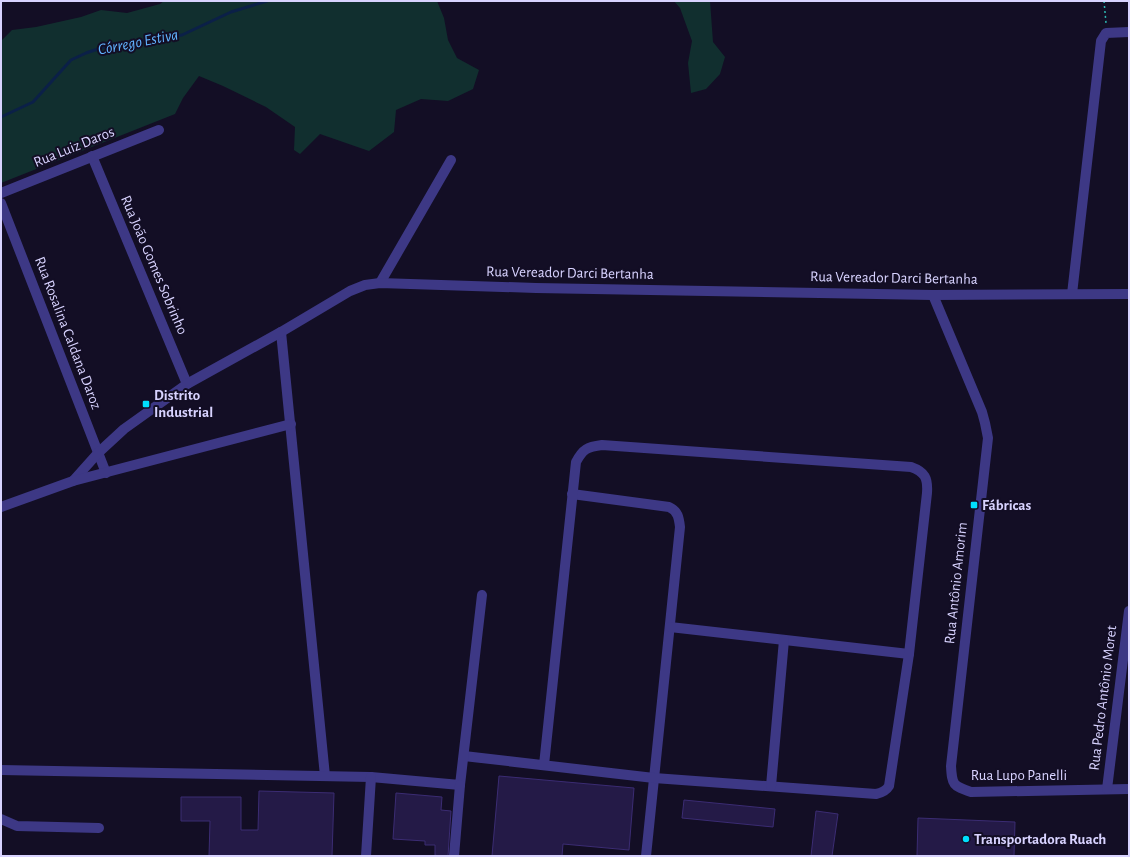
<svg xmlns="http://www.w3.org/2000/svg" width="1130" height="857" viewBox="0 0 1130 857" font-family="'Alegreya Sans',sans-serif">
  <style>
    .green { fill: #112f2f }
    .lines { fill: none; stroke-linecap: round; stroke-linejoin: round }
    .stream { stroke: #0b2048; stroke-width: 3 }
    .building { fill: #241a47; stroke: #3b2c73 }
    .path { stroke: #2db9b3; stroke-width: 1.5; stroke-dasharray: 2 3; stroke-linecap: butt }
    .minor { stroke: #3d3885; stroke-width: 10 }
    .poi-dot { fill: #00dffe; stroke: #130e25; stroke-width: 1.5 }
    .labels { text-anchor: middle; dominant-baseline: central; stroke-width: 4; stroke-linejoin: round; paint-order: stroke }
    .street-label { font-size: 15px; fill: #d8d3ff; stroke: #130e25 }
    .poi-label { font-size: 15px; font-weight: bold; fill: #d8d3ff; stroke: #130e25; text-anchor: start }
    .water-label { font-size: 16px; font-style: italic; fill: #61b3ff; stroke: #130e25 }
  </style>
  <rect width="100%" height="100%" fill="#130e25"/>
  <g class="green">
    <path d="M164 1H437L444 18 448 40 457 58 479 70 473 89 448 101 421 99 396 110 394 132 369 151 320 134 300 154 294 150 295 127 266 107 223 86 199 76 183 98 175 114 1 183V41L12 30 36 27 81 17 101 10 127 13 160 4Z"/>
    <path d="M674 1H710L713 42 725 57 720 74 706 89 691 93 688 63 692 41 680 8Z"/>
  </g>
  <g class="lines">
    <path class="stream" d="M1 117 33 102 71 60 86 53 110 45 182 35 231 12 267 1"/>
  </g>
  <g class="building">
    <path d="M499 776 634 788 629 850 563 844 562 856H492Z"/>
    <path d="M259 791 334 793 332 856H209L210 821H181V797H241V830H258Z"/>
    <path d="M396 793 442 797 441 810 451 811 448 856H439L435 855V845H425V841L393 839Z"/>
    <path d="M684 800 775 809 773 827 682 818Z"/>
    <path d="M816 811 838 814 832 856H811Z"/>
    <path d="M918 818 1015 822 1014 856H917Z"/>
  </g>
  <g class="lines">
    <path class="path" d="M1104 1 1106 23"/>
    <g class="minor">
      <path d="M92 156 187 384"/>
      <path d="M1 193 159 130"/>
      <path d="M1 203 106 473"/>
      <path d="M380 283 451 160"/>
      <path d="M1072 294 1101 41 1106 33 1129 32"/>
      <path d="M933 295 982 412 985 423 988 438 951 766C952 785 953 786 971 792L1129 789"/>
      <path d="M281 332 325 776"/>
      <path d="M73 481 98 453 124 429 187 384 281 332 350 291 365 285 380 283 536 288 933 295 1129 294"/>
      <path d="M572 494 669 507C678 511 679 518 680 527L646 856"/>
      <path d="M1 507 73 481 291 424"/>
      <path d="M670 627 909 654"/>
      <path d="M464 756 654 778 876 794C881 793 886 791 889 786L909 654 927 493C928 478 925 472 911 467L602 445C587 447 583 449 576 462L544 765"/>
      <path d="M1 770 371 777 460 785 482 595"/>
      <path d="M771 786 784 640"/>
      <path d="M1107 789 1129 611"/>
      <path d="M1 819 17 826 99 828"/>
      <path d="M366 856 371 777"/>
      <path d="M454 856 460 785"/>
    </g>
  </g>
  <g class="poi-dot">
    <rect x="142" y="400" width="8" height="8" rx="2"/>
    <rect x="970" y="501" width="8" height="8" rx="2"/>
    <circle cx="966" cy="839" r="4"/>
  </g>
  <g class="labels">
    <g class="street-label">
      <text transform="translate(74 147) rotate(-22)">Rua Luiz Daros</text>
      <text transform="translate(154 265) rotate(67)">Rua João Gomes Sobrinho</text>
      <text transform="translate(570 273) rotate(1)">Rua Vereador Darci Bertanha</text>
      <text transform="translate(894 278) rotate(1)">Rua Vereador Darci Bertanha</text>
      <text transform="translate(68 333) rotate(69)">Rua Rosalina Caldana Daroz</text>
      <text transform="translate(956 583) rotate(-84)">Rua Antônio Amorim</text>
      <text transform="translate(1103 698) rotate(-83)">Rua Pedro Antônio Moret</text>
      <text x="1019" y="775">Rua Lupo Panelli</text>
    </g>
    <g class="poi-label">
      <text x="154" y="395">Distrito<tspan x="154" dy="17">Industrial</tspan></text>
      <text x="982" y="505">Fábricas</text>
      <text x="974" y="839">Transportadora Ruach</text>
    </g>
    <g class="water-label">
      <text transform="translate(138 42) rotate(-11)">Córrego Estiva</text>
    </g>
  </g>
  <rect width="1130" height="857" fill="none" stroke="#d8d3ff" stroke-width="4"/>
</svg>
